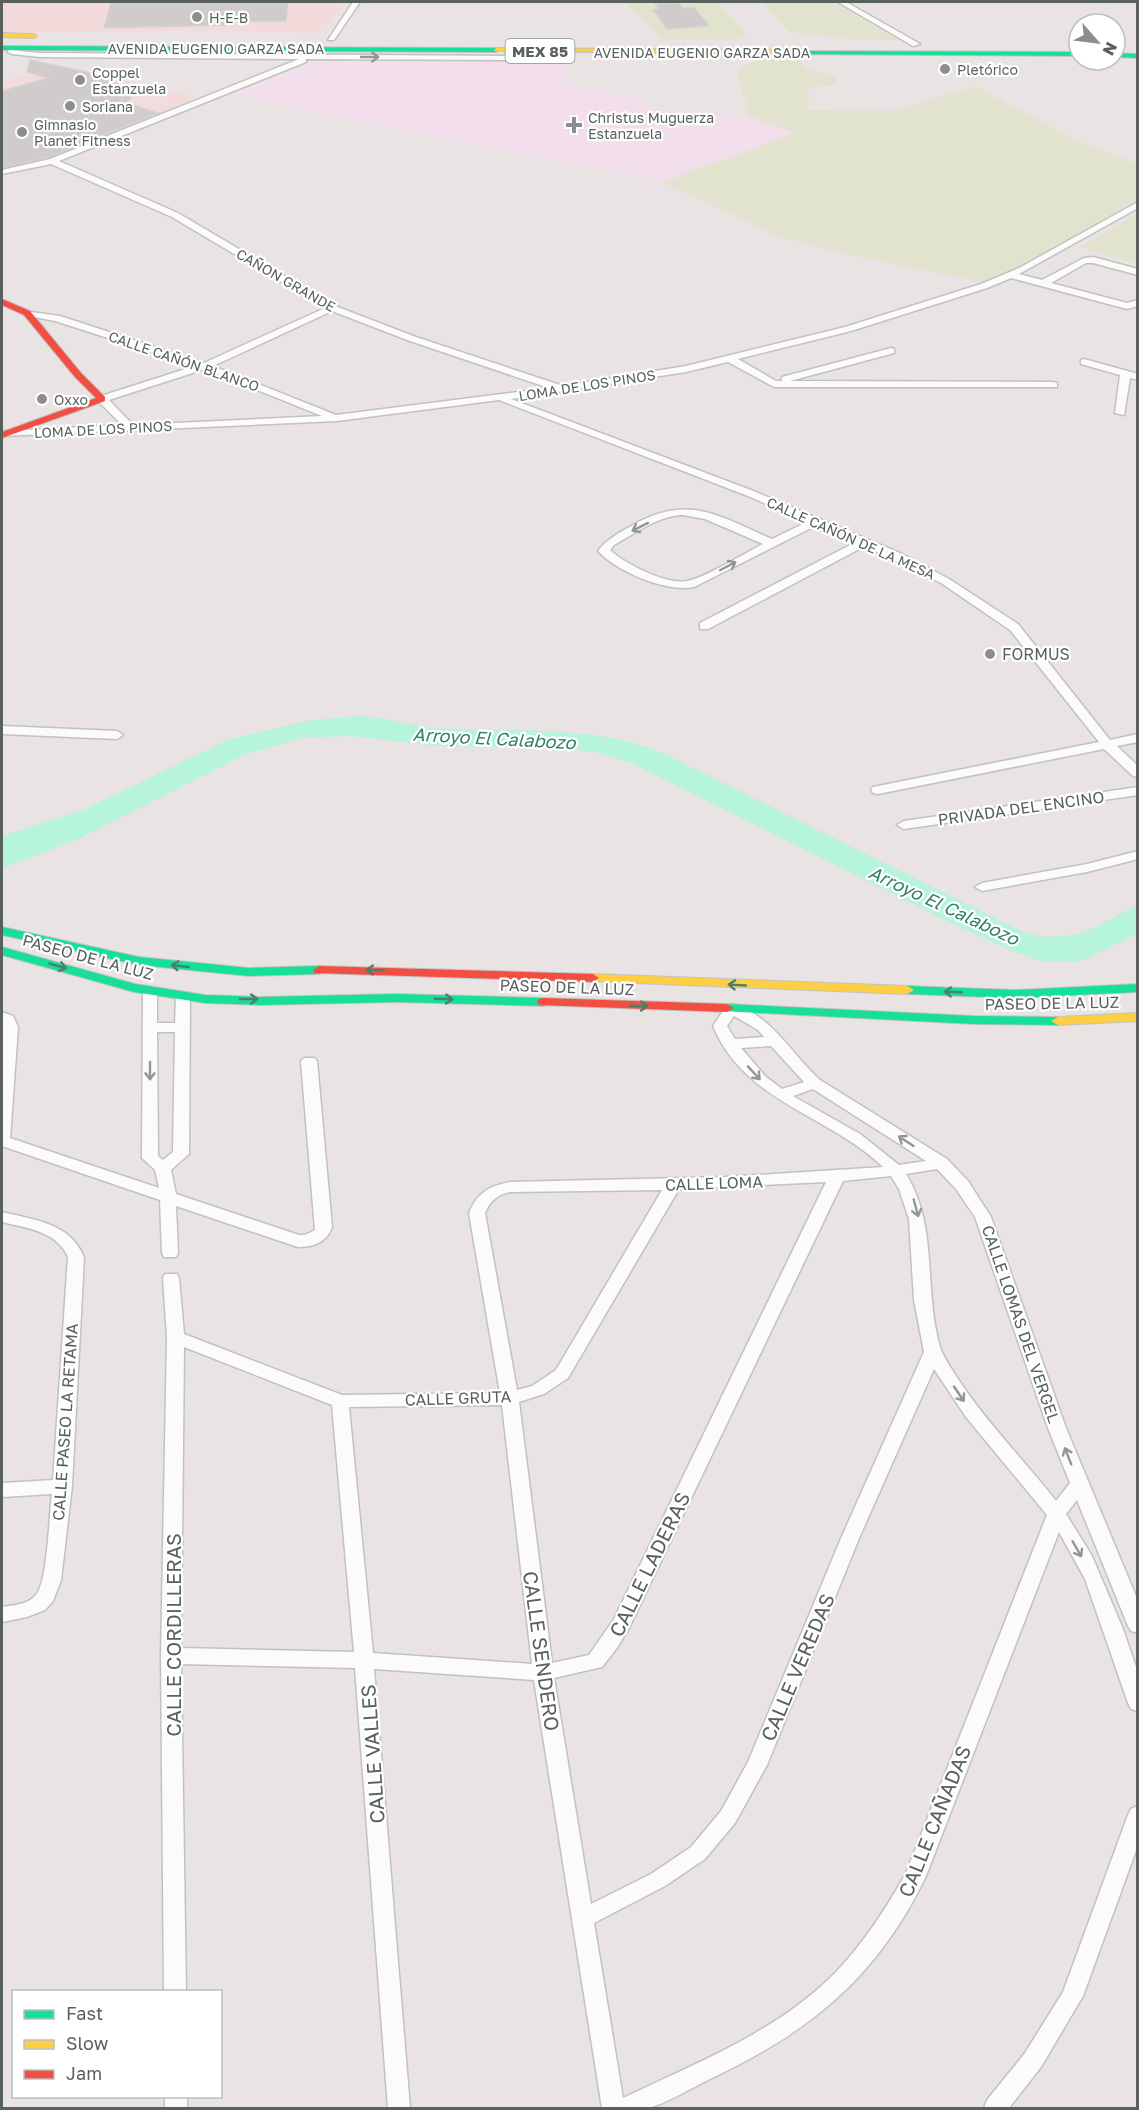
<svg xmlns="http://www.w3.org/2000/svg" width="1139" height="2110" viewBox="0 0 1139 2110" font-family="'Golos Text',sans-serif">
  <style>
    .commercial { fill: #f3dbdc }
    .medical { fill: #f2dfeb }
    .green { fill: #e2e3ce }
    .water { fill: #b6f4db }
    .building { fill: #cfcccb; stroke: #d8d2d2; stroke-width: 1.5 }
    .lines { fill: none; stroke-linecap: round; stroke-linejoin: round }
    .street-casing { stroke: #c1c2c0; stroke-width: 3 }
    .fast-casing { stroke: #c3c3c3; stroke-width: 2 }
    .slow-casing { stroke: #c3c3c3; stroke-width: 2 }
    .jam-casing { stroke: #c3c3c3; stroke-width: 2 }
    .street { fill: #fcfbfb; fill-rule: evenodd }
    .fast { fill: #16e098; fill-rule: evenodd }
    .slow { fill: #ffcf43; fill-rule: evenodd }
    .jam { fill: #f24e42; fill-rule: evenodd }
    .oneway { stroke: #929796 }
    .oneway2 { stroke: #48816d }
    .poi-dot { fill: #8b8e8d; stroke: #fff; stroke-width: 2 }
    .labels { text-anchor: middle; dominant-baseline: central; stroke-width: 4.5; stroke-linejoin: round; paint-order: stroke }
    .far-poi-label { font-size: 14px; fill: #59615f; stroke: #fff; text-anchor: start }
    .far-street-label { font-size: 14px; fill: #59615f; stroke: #fff }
    .shield { fill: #fff; stroke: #8b908f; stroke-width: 1.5 }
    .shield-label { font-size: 15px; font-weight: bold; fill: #59615f }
    .poi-label { font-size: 16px; fill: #59615f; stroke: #fff; text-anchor: start }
    .street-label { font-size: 16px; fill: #59615f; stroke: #fff }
    .water-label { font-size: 18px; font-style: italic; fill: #328167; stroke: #fff }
    .near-street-label { font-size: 20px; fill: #59615f; stroke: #fff }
  </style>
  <rect width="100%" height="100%" fill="#e9e3e3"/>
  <g class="commercial">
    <path d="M2 2H347L321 34 239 30 2 33Z"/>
    <path d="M53 65 151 86 196 97 54 158 2 170V83Z"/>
  </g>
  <path class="medical" d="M565 54 568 86 631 96 646 103 648 110 750 117 797 132 664 181 335 117 233 94 323 59 532 60Z"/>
  <g class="green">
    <path d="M624 2H717L747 35 736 39 663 40Z"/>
    <path d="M762 2H833L899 40H853L789 32Z"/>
    <path d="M760 57H802L803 68 837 78 835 85 809 88 808 110 895 111 975 86 1073 139 1137 164 1138 200 1034 258 984 283 847 254 780 237 662 182 796 133 750 117 737 72Z"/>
    <path d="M1137 213V264L1080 247Z"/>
  </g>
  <path class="water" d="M356 716C384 716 409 726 437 728 514 733 597 723 669 756L1021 931C1069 947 1096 927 1137 905V934L1079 962H1043L1012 951 949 922 631 763 599 753 563 748 437 746 350 736 303 738 246 754 76 840 2 868V836L83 810 230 739 306 721Z"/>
  <g class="building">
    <path d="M111 2H288L286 21 234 22 233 25 104 28Z"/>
    <path d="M679 3 683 8 694 7 709 26 667 29 653 10 659 9 655 4Z"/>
    <path d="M30 60 111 77 105 80 136 89 127 103 158 113 49 157 2 168V91L48 78 27 72Z"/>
  </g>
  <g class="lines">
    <g class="street-casing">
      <g id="street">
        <path d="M353 2H360L334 40H328Z"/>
        <path d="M838 2H846L920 44 913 46Z"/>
        <path d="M561 49H564V53L529 60 306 59V62L59 161 178 213 335 306 416 337 563 386 686 366 845 327 981 284 1019 268 1138 202V208L1019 274 1042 280 1084 258 1093 257 1138 269V275L1093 263H1086L1051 283 1127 303 1138 300V306L1127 309 1011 278 987 288 851 331 738 359 776 381H782V377L891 348 894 349V353L790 381 1053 382 1057 383V387H774L728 362 686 372 511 399 756 492 902 554 949 579 1018 624 1110 740 1138 734V742L1117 746 1138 766V777L1133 776 1104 749 878 794 873 793 871 790 873 787 878 786 1099 742 1010 630 941 583 865 546 708 629H700V623L856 542 817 525 694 587C667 593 616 571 598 551 607 539 619 533 631 526 689 493 718 516 772 539L807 522 748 496 499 400 337 421 2 436V432L5 431 122 425 98 401V397L195 366 55 321 24 315V311L60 316 204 363 325 308 172 217 51 164 2 174V170L50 159 299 59 40 57 12 54 8 52 9 50 40 53 529 56ZM332 311 410 341 549 388 336 415 213 366ZM205 369 322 416 133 425 109 400ZM683 515 705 519 763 544C745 553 705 578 687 581 667 585 625 564 610 550L614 545C636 533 657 516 683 515Z"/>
        <path d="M1084 359 1138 374V380L1130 378 1124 415 1115 413 1120 375 1081 364V360Z"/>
        <path d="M2 726 117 731 123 735 117 739 2 734Z"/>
        <path d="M1138 787V795L904 829 897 825 904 821Z"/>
        <path d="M1138 851V859L1087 872 982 891 975 887 982 883 1087 864Z"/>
        <path d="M150 987 157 991V1023H175L176 996 183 992 190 996 189 1154 171 1170 176 1194 299 1235H305L315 1230 301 1061 304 1058H314L317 1061 332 1227C327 1242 313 1247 298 1247L176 1206 178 1253 176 1257H164L162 1253 160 1200 2 1146V1012L13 1016 18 1027 10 1138 159 1188 155 1170 142 1158 143 991ZM157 1032H175L173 1152 163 1160 158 1156Z"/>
        <path d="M732 1004C770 1013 792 1055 820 1080L947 1159 968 1181 991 1217 1066 1428 1138 1601V1633L1131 1631 1128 1626 1077 1500 1066 1514 1092 1556 1123 1629 1138 1673V1711L1131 1709 1128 1703 1085 1579 1059 1532 926 1876C876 1980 808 2033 706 2081 690 2089 663 2105 648 2108 634 2110 616 2108 602 2108L534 1680 374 1669 410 2108H388L355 1668 181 1664 186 1992H164L161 1656 167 1337 163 1278 165 1274H177L179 1278 184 1334 342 1395 500 1393 469 1213C477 1193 489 1186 510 1182L725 1177 883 1167C828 1114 745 1103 713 1026L727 1005ZM734 1016 758 1030 764 1037 735 1039 727 1026ZM771 1046 804 1082 782 1089 765 1076 741 1048ZM813 1089 926 1161 899 1165 860 1134 793 1096ZM937 1169 956 1189 975 1217 1048 1428 1070 1483 1056 1501C1024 1460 987 1423 958 1379 952 1369 944 1359 940 1347 923 1289 939 1228 906 1174ZM891 1176 899 1189 909 1219 914 1300 924 1352 842 1536 748 1762 721 1811 691 1847 651 1874 591 1904 554 1678 602 1667 617 1648 629 1628 843 1181ZM826 1182 614 1619 589 1655 552 1663 519 1402 544 1394 568 1378 679 1189ZM662 1190 556 1370 532 1386 517 1390 485 1213C490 1201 497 1195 510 1192ZM184 1347 332 1405 354 1652 181 1648ZM934 1369 966 1417 1047 1515 906 1873C886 1909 863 1944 835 1973 777 2032 696 2063 623 2098L594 1923 665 1886 705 1859 735 1823 767 1765 860 1536ZM502 1405 532 1664 373 1653 349 1407Z"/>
        <path d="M2 1212C35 1220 70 1223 84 1257L72 1486 61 1580 53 1601 45 1610 27 1617 2 1622V1607C13 1605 28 1605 36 1595 48 1580 49 1515 52 1494L2 1497V1483L53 1480 68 1257C57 1231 26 1228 2 1222Z"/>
        <path d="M1138 1806V1845L1083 1996 1041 2067 1009 2108H984L987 2100 1025 2053 1063 1992 1128 1815 1131 1809Z"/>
        <rect x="165" y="2096" width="22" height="12"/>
      </g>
    </g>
    <g class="fast-casing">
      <g id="fast">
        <path d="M2 46 496 48 499 50 496 52 2 50Z"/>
        <path d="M775 51 1079 52V56L777 54Z"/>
        <path d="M1115 53 1138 54V58L1115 57Z"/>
        <path d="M2 927 139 957 249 968 319 966 325 970 319 974 249 976 139 965 2 935Z"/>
        <path d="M2 947 135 984 205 995 260 997 397 994 544 998 551 1002 544 1006 397 1002 260 1005 205 1003 134 992 2 955Z"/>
        <path d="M1138 984V992L1015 998 907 994 900 990 907 986 1015 990Z"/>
        <path d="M727 1004 974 1016 1058 1017 1065 1021 1058 1025 974 1024 722 1011 720 1008Z"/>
      </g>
    </g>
    <g class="slow-casing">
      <g id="slow">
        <path d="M2 33 34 34 37 36 34 38 2 37Z"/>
        <path d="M496 48 777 50 780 52 777 54 494 51Z"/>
        <path d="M593 974 907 986 914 990 907 994 588 981 587 978 588 975Z"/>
        <path d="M1138 1013V1021L1058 1025 1051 1021 1058 1017Z"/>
      </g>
    </g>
    <g class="jam-casing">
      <g id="jam">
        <path d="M2 299 30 311 81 373 105 397V401L2 438V432L96 398 75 377 24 315 2 305Z"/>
        <path d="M319 966 593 974 599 978 593 982 314 973 313 970Z"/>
        <path d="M544 998 727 1004 734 1008 727 1012 539 1005 537 1002 539 999Z"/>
      </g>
    </g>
    <use href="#street" class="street"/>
    <use href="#fast" class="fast"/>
    <use href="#slow" class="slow"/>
    <use href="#jam" class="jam"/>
  </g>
  <defs><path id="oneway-shaft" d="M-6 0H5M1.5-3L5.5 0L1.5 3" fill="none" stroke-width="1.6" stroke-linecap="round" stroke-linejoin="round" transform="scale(1.5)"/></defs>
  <g class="oneway">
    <use href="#oneway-shaft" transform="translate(370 57)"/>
    <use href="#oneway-shaft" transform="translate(640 527) rotate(153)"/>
    <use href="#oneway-shaft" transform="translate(728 566) rotate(-28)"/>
    <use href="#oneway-shaft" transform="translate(150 1071) rotate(90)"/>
    <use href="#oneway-shaft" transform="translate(754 1073) rotate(47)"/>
    <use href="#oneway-shaft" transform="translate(906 1141) rotate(-147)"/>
    <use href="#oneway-shaft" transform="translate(916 1208) rotate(75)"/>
    <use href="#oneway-shaft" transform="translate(959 1394) rotate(56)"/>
    <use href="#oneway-shaft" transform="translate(1068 1456) rotate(-111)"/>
    <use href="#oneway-shaft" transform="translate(1077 1549) rotate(60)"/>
  </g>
  <g class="oneway2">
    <use href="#oneway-shaft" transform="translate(58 966) rotate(16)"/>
    <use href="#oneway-shaft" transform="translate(180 966) rotate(-174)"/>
    <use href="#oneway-shaft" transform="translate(375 970) rotate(-179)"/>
    <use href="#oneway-shaft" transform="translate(737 985) rotate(-177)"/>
    <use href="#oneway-shaft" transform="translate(953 992) rotate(-178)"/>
    <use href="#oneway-shaft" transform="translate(249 999)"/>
    <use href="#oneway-shaft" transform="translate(444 999) rotate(2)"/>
    <use href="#oneway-shaft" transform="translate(639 1006) rotate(2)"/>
  </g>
  <g class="poi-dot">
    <circle cx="197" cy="17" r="6"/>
    <circle cx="945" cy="69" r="6"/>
    <circle cx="80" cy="80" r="6"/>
    <circle cx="70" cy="106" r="6"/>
    <path d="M571 116h6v6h6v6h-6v6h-6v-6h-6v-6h6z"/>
    <circle cx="22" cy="132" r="6"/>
    <circle cx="42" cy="399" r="6"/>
    <circle cx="990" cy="654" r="6"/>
  </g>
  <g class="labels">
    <g class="far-poi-label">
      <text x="209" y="17">H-E-B</text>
      <text x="957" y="69">Pletórico</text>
      <text x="92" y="72">Coppel<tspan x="92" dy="16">Estanzuela</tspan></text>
      <text x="82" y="106">Soriana</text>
      <text x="588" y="117">Christus Muguerza<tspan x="588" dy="16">Estanzuela</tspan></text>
      <text x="34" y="124">Gimnasio<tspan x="34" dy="16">Planet Fitness</tspan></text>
      <text x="54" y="399">Oxxo</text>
    </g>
    <g class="far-street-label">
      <text x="216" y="48">AVENIDA EUGENIO GARZA SADA</text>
      <text x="702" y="52">AVENIDA EUGENIO GARZA SADA</text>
      <text transform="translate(286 280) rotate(30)">CAÑON GRANDE</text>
      <text transform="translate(184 361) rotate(19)">CALLE CAÑÓN BLANCO</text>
      <text transform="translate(587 385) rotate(-9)">LOMA DE LOS PINOS</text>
      <text transform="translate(103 429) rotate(-3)">LOMA DE LOS PINOS</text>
      <text transform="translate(851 538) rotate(24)">CALLE CAÑÓN DE LA MESA</text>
    </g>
    <rect class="shield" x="505.5" y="39" width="69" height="24" rx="4.5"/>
    <g class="shield-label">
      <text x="540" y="51">MEX 85</text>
    </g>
    <g class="poi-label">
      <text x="1002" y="654">FORMUS</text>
    </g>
    <g class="street-label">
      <text transform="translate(1021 808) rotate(-8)">PRIVADA DEL ENCINO</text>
      <text transform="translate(88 957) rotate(15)">PASEO DE LA LUZ</text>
      <text transform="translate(567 987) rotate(2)">PASEO DE LA LUZ</text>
      <text transform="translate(1052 1003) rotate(-1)">PASEO DE LA LUZ</text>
      <text transform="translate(714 1183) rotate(-2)">CALLE LOMA</text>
      <text transform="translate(1021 1324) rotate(71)">CALLE LOMAS DEL VERGEL</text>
      <text transform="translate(458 1398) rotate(-2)">CALLE GRUTA</text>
      <text transform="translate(65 1422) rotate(-86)">CALLE PASEO LA RETAMA</text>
    </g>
    <g class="water-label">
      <text transform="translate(494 738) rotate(3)">Arroyo El Calabozo</text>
      <text transform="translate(944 905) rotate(25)">Arroyo El Calabozo</text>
    </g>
    <g class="near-street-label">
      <text transform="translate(649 1564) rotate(-64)">CALLE LADERAS</text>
      <text transform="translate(173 1635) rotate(-90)">CALLE CORDILLERAS</text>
      <text transform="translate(542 1651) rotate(82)">CALLE SENDERO</text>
      <text transform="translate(797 1667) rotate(-67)">CALLE VEREDAS</text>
      <text transform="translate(372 1754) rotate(-94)">CALLE VALLES</text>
      <text transform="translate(934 1821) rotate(-68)">CALLE CAÑADAS</text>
    </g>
  </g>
  <rect width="1139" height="2110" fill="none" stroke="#59615f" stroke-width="6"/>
  <rect x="12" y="1990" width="210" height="108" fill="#ffffff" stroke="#bdc0bf" stroke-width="1.5"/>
  <rect x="24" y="2010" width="30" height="9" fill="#16e098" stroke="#bdc0bf" stroke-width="1.5"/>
  <text x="66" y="2020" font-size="18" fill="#59615f">Fast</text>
  <rect x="24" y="2040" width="30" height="9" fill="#ffcf43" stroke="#bdc0bf" stroke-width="1.5"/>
  <text x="66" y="2050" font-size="18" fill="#59615f">Slow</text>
  <rect x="24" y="2070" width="30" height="9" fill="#f24e42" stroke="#bdc0bf" stroke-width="1.5"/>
  <text x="66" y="2080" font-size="18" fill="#59615f">Jam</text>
  <g transform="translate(1097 42) rotate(118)"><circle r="28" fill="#ffffff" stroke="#bdc0bf" stroke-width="1.5"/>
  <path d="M0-4.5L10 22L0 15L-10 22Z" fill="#8b8e8d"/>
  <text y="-9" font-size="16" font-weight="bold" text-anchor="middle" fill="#59615f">N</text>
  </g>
</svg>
